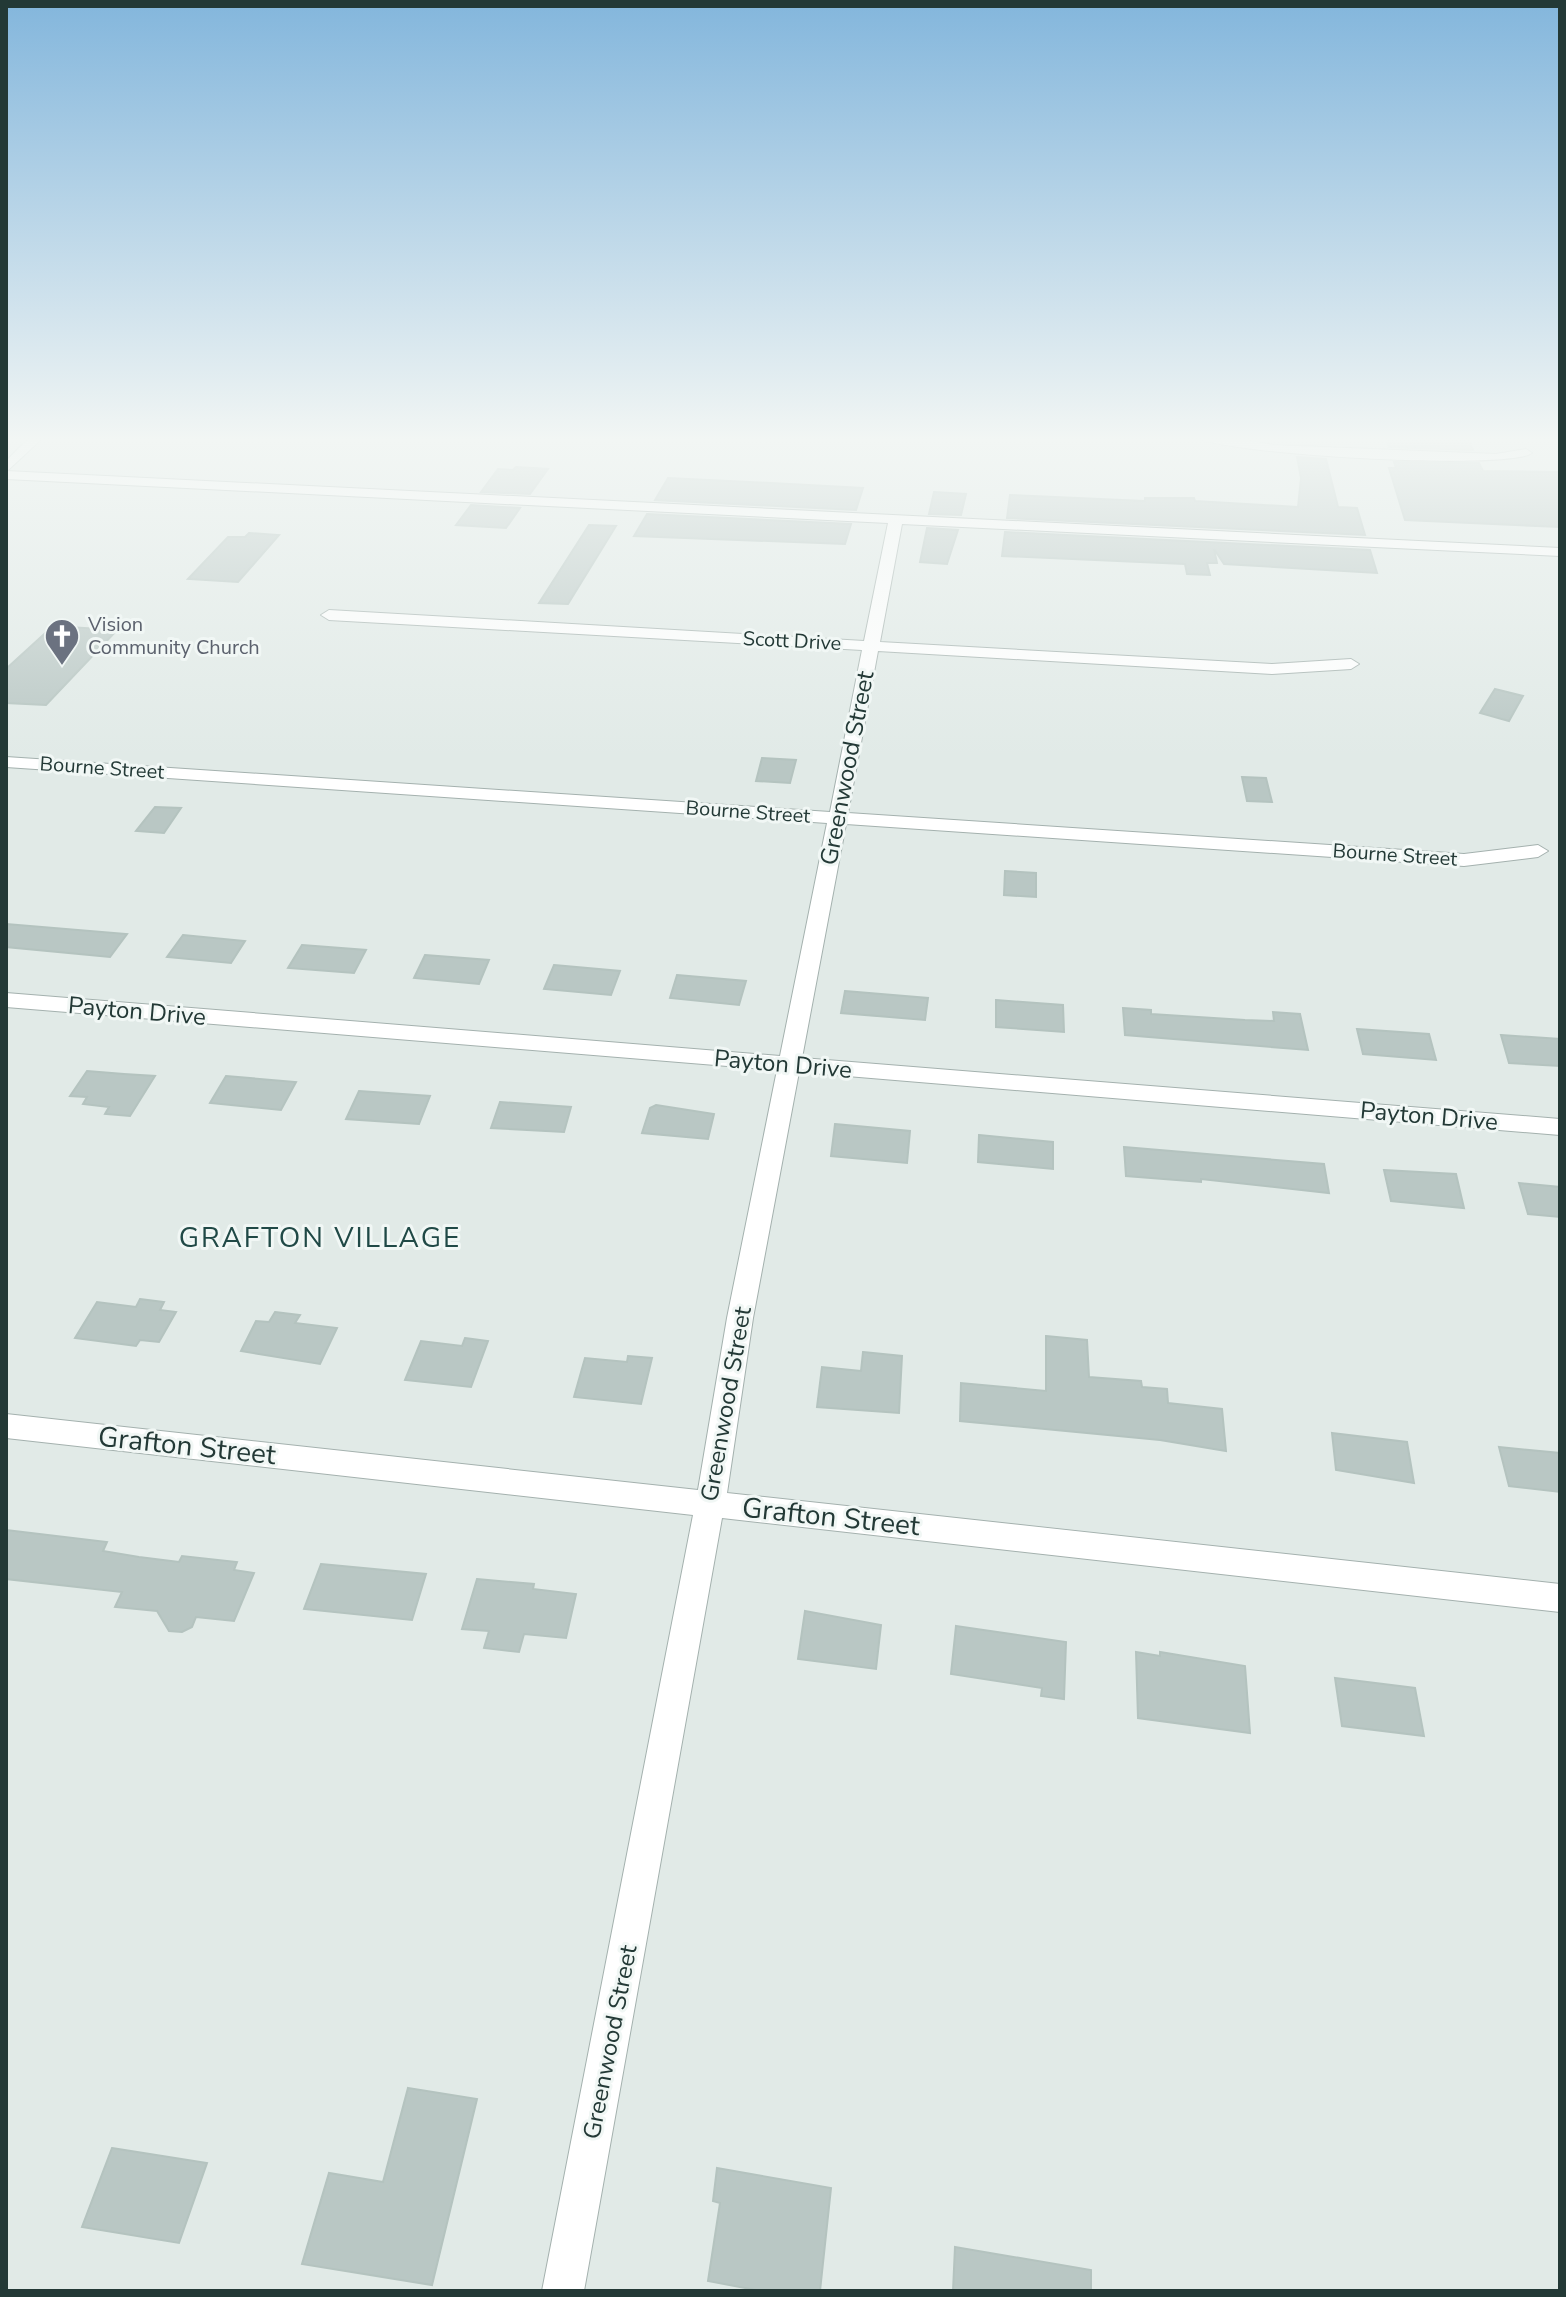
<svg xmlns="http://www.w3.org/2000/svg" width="1566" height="2297" viewBox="0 0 1566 2297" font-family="'Nunito Sans',sans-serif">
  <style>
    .building { fill: #b9c7c4; stroke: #b4c3bf; stroke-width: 2 }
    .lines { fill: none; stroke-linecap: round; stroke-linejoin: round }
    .minor-casing { stroke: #a4b1ae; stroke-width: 2 }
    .secondary-casing { stroke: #a1b5b1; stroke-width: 2 }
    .minor { fill: #fff; fill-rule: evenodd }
    .secondary { fill: #fff; fill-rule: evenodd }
    .labels { text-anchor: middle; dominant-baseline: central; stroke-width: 6; stroke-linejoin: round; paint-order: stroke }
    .far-worship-label { font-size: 20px; fill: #5b616d; stroke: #f1f7f5; text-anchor: start }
    .far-street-label { font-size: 20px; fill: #233936; stroke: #f1f7f5 }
    .street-label { font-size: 24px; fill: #233936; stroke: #f1f7f5 }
    .quarter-label { font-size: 28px; letter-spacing: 2px; fill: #204946; stroke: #f1f7f5 }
    .near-street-label { font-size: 28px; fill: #233936; stroke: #f1f7f5 }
  </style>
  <rect width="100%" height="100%" fill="#e1eae7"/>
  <g class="building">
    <path d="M1385 436H1467L1473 450 1389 447Z"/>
    <path d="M1297 457 1326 459 1338 507 1357 508 1365 535 1007 518 1010 495 1145 501V498H1194L1195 501 1298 507 1301 478Z"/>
    <path d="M1394 462 1479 463 1483 471 1560 472V527L1405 520 1389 468H1396Z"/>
    <path d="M516 467 548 469 530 494 481 492 498 469 513 470Z"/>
    <path d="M668 478 771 483 863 488 856 510 655 500Z"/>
    <path d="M934 492 966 494 961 515 929 514Z"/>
    <path d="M471 505 520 508 506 528 456 525Z"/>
    <path d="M647 514 851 524 845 544 634 536Z"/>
    <path d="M589 525 616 526 568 604 539 603Z"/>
    <path d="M927 528 958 530 947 564 920 562Z"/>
    <path d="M1005 532 1370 550 1377 573 1224 564 1214 549 1217 563H1207L1210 575 1187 574 1185 564 1002 556Z"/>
    <path d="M249 533 279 535 238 582 188 579 228 537H245Z"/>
    <path d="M53 626 117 630 46 705 6 703V669Z"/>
    <path d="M1495 689 1523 696 1509 721 1480 713Z"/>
    <path d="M762 758 796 760 790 783 756 781Z"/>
    <path d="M1242 777 1266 778 1272 802 1247 801Z"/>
    <path d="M155 807 181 808 164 833 136 831Z"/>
    <path d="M1005 871 1036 873V897L1004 895Z"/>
    <path d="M6 924 127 934 110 957 6 947Z"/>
    <path d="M183 935 245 941 231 963 167 957Z"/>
    <path d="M302 945 366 950 354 973 288 968Z"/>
    <path d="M425 955 489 960 479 984 414 978Z"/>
    <path d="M554 965 620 971 611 995 544 989Z"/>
    <path d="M677 975 746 981 739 1005 670 998Z"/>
    <path d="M845 991 928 998 925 1020 841 1013Z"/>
    <path d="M996 1000 1063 1005 1064 1032 996 1027Z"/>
    <path d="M1123 1008 1151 1010V1014L1245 1020 1274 1021 1273 1012 1300 1014 1308 1050 1125 1035Z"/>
    <path d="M1357 1029 1429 1034 1436 1060 1363 1054Z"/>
    <path d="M1501 1035 1560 1039V1066L1509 1063Z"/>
    <path d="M87 1071 124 1074 155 1076 130 1116 105 1114 109 1107 83 1104 87 1097 70 1096Z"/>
    <path d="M226 1076 296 1082 281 1110 210 1103Z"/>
    <path d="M359 1091 430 1096 419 1124 346 1119Z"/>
    <path d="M500 1102 571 1107 564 1132 491 1128Z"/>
    <path d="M656 1105 714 1114 708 1139 642 1133 650 1108Z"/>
    <path d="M835 1124 910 1131 907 1163 831 1156Z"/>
    <path d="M979 1135 1053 1142V1169L978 1162Z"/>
    <path d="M1124 1147 1324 1164 1329 1193 1201 1179V1182L1126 1176Z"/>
    <path d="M1384 1170 1456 1174 1464 1208 1391 1201Z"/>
    <path d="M1519 1183 1560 1187V1217L1528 1214Z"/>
    <path d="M140 1299 164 1302 160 1310 176 1312 159 1342 140 1340 136 1346 75 1338 97 1302 136 1307Z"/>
    <path d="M275 1312 300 1315 295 1323 337 1328 320 1364 241 1351 256 1321 269 1322Z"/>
    <path d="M1046 1336 1087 1340 1089 1377 1141 1381 1142 1387 1167 1389 1168 1403 1222 1409 1226 1451 1160 1440 960 1421 961 1383 1046 1391Z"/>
    <path d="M465 1338 488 1341 471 1387 405 1380 421 1341 462 1346Z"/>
    <path d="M863 1352 902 1356 899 1413 817 1407 822 1367 861 1371Z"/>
    <path d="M628 1356 652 1358 641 1404 574 1397 585 1358 627 1362Z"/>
    <path d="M1332 1433 1407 1442 1414 1483 1336 1470Z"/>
    <path d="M1499 1447 1560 1453V1492L1509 1486Z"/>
    <path d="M6 1530 107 1542 103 1551 139 1557 179 1562 182 1556 237 1562 234 1570 254 1573 234 1621 196 1617 192 1627 182 1632 169 1631 157 1611 115 1607 122 1592 6 1579Z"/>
    <path d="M321 1564 426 1574 412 1620 304 1609Z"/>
    <path d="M477 1579 534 1584 533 1589 576 1594 566 1638 524 1634 519 1652 484 1648 489 1631 462 1629Z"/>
    <path d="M805 1611 881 1625 876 1669 798 1659Z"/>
    <path d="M956 1626 1066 1642 1064 1699 1041 1696 1042 1688 951 1674Z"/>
    <path d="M1136 1652 1160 1656V1652L1245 1666 1250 1733 1138 1718Z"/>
    <path d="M1335 1678 1415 1688 1424 1736 1342 1726Z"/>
    <path d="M408 2088 477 2099 432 2285 302 2264 329 2173 383 2182Z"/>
    <path d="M112 2148 207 2163 179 2243 82 2227Z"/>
    <path d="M717 2168 831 2188 820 2291H761L708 2281 720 2203 713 2201Z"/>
    <path d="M955 2247 1091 2270V2291H953Z"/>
  </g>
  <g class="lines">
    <g class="minor-casing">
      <g id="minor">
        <path d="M1192 436H1222L1273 445 1496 454 1526 449 1532 453C1508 471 1221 455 1192 436Z"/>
        <path d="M6 471 1560 548V556L902 524 880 642 1272 664 1351 659 1359 664 1351 669 1272 674 878 651 848 813 1464 854 1538 845 1548 851 1538 857 1464 866 846 824 802 1058 1560 1119V1135L799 1072 753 1318 727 1493 1560 1584V1612L722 1518 584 2291H542L693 1515 6 1438V1414L698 1490 727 1318 777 1070 6 1007V993L780 1056 827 823 6 767V757L830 812 862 650 329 620 321 615 329 610 864 641 888 523 6 479Z"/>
      </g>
    </g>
    <g class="secondary-casing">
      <path id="secondary" d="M31 436H45L6 472V461Z"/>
    </g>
    <use href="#minor" class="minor"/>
    <use href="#secondary" class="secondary"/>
  </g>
  <linearGradient id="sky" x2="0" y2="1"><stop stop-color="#83b6dc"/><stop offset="0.58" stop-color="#f2f6f4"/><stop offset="1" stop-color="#f2f6f4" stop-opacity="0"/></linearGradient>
  <rect width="1566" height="758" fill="url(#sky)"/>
  <defs>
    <g id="church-pin" transform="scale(1.8)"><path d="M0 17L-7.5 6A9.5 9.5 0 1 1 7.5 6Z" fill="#6b7280" stroke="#f1f7f5"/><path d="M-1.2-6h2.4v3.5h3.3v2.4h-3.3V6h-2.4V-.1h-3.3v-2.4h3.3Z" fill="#fff"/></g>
  </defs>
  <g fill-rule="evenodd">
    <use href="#church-pin" x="62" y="636"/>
  </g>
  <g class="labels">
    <g class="far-worship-label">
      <text x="88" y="624">Vision<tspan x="88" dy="23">Community Church</tspan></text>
    </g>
    <g class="far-street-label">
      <text transform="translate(792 641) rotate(3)">Scott Drive</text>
      <text transform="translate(102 768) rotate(4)">Bourne Street</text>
      <text transform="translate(748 812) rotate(4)">Bourne Street</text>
      <text transform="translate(1395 855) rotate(4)">Bourne Street</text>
    </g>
    <g class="street-label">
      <text transform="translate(847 768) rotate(-79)">Greenwood Street</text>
      <text transform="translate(137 1011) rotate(5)">Payton Drive</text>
      <text transform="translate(783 1064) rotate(5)">Payton Drive</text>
      <text transform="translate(1429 1116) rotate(5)">Payton Drive</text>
      <text transform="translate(726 1404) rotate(-80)">Greenwood Street</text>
      <text transform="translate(610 2042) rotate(-79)">Greenwood Street</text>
    </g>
    <g class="quarter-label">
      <text x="320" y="1238">GRAFTON VILLAGE</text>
    </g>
    <g class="near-street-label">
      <text transform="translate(187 1446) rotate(6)">Grafton Street</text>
      <text transform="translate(831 1517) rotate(6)">Grafton Street</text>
    </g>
  </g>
  <rect width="1566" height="2297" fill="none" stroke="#233936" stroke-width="16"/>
</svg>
